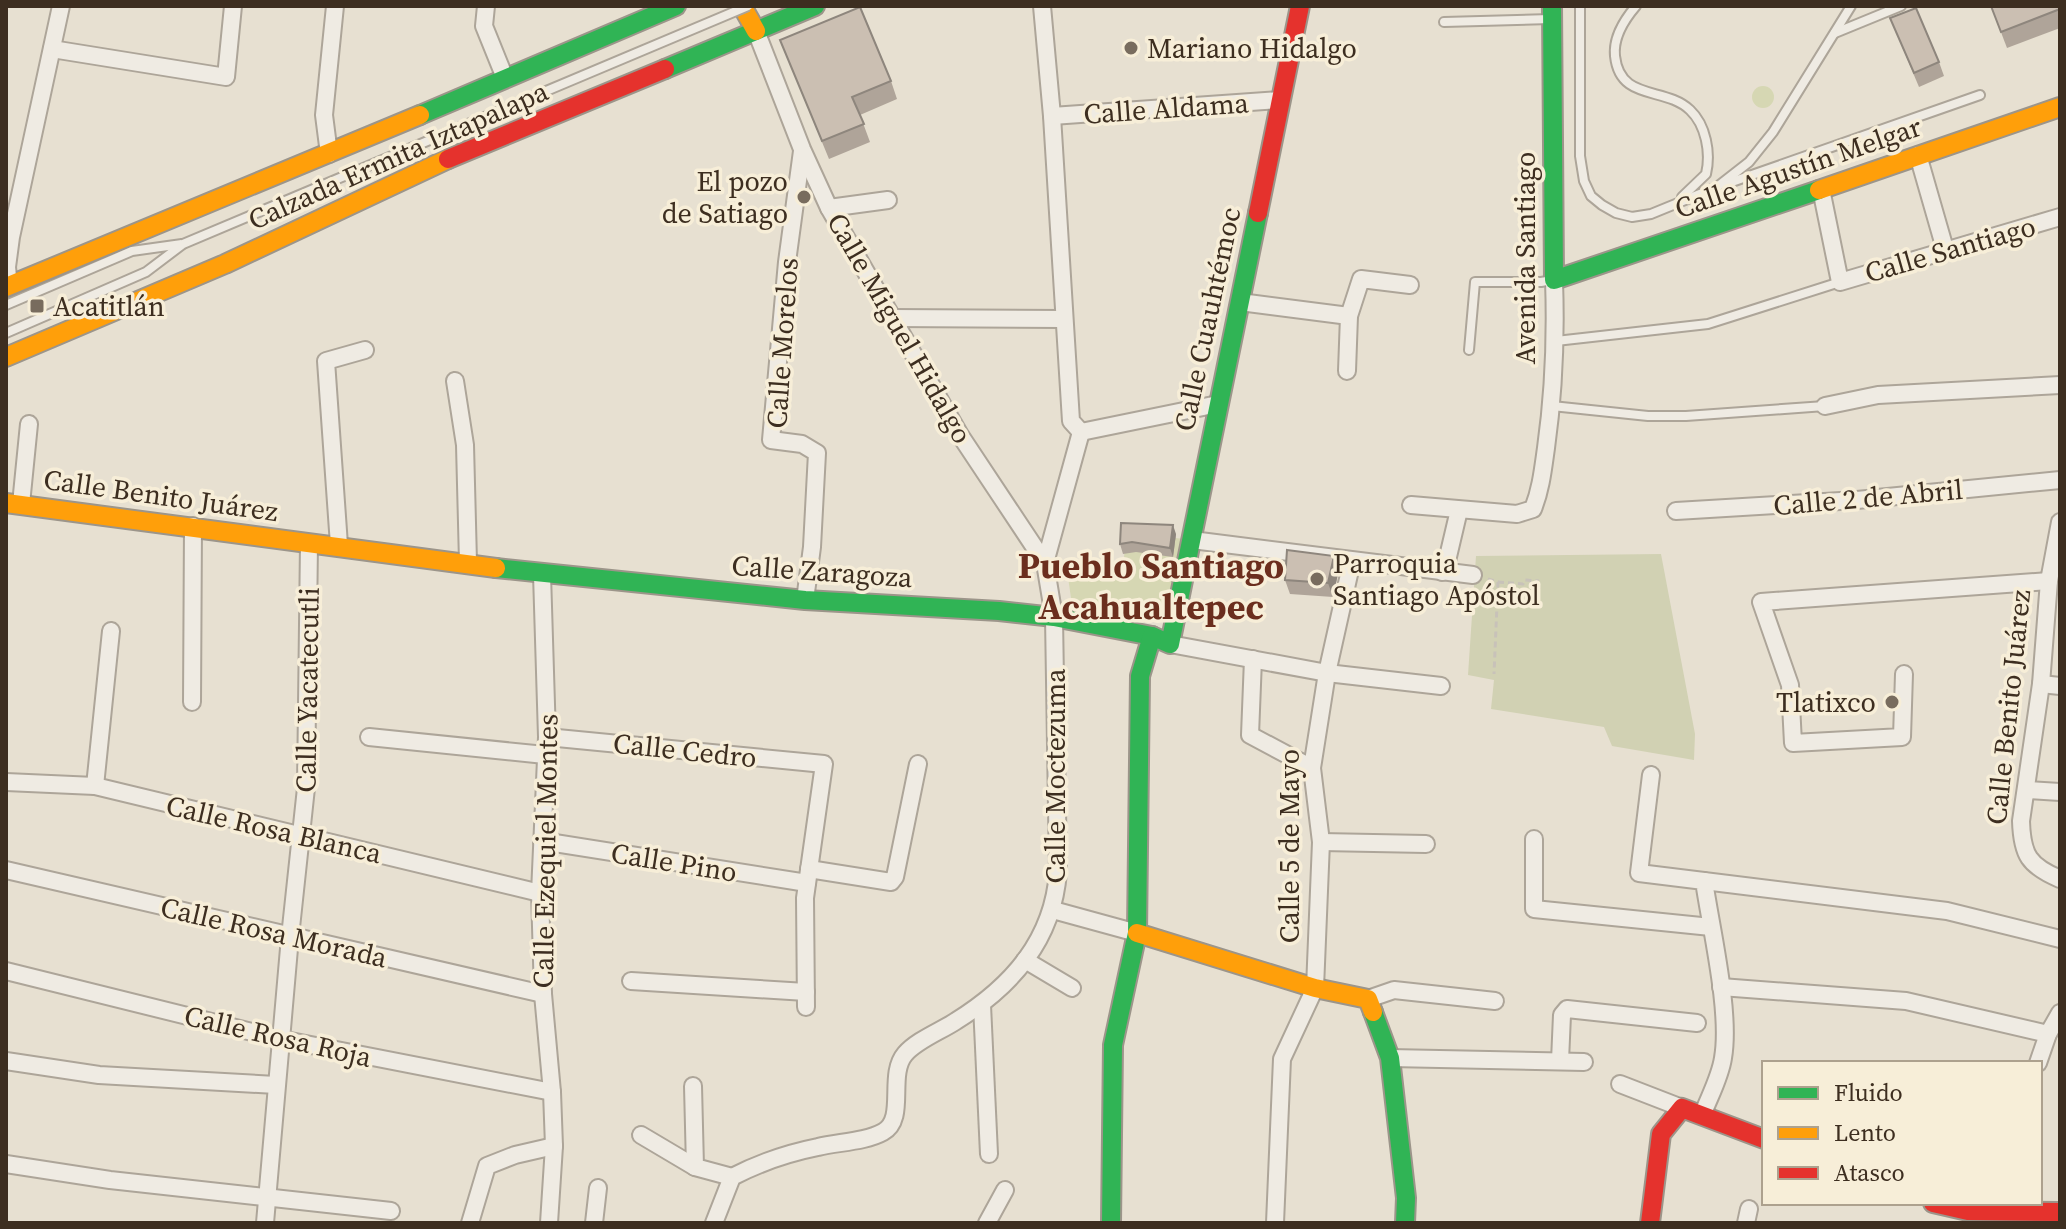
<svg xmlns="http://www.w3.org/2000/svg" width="2066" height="1229" viewBox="0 0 2066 1229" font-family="'Source Serif 4',serif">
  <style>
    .green { fill: #d6d7b3 }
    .cemetery { fill: #d1d1b3 }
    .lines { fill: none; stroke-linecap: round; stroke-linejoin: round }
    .lane-casing { stroke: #ada599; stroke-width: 12 }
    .street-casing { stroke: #ada599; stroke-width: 20 }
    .fast-casing { stroke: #9c958a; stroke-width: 22 }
    .slow-casing { stroke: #9c958a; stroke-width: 22 }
    .jam-casing { stroke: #9c958a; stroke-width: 22 }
    .path { stroke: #c8c2b9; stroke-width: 3; stroke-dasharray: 6 4; stroke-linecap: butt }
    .lane { stroke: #efebe3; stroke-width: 8 }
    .street { stroke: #efebe3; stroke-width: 16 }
    .fast { stroke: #30b455; stroke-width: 18 }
    .slow { stroke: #ff9f0a; stroke-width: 18 }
    .jam { stroke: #e5322d; stroke-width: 18 }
    .lane-bridge-casing { stroke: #ada599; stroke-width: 12; stroke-linecap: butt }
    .lane-bridge { stroke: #efebe3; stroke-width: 8 }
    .wall { fill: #afa499 }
    .shaded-wall { fill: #8e867d }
    .building { fill: #cbbfb2; stroke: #8e867d; stroke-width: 2 }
    .poi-dot { fill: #786c5e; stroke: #f7eed8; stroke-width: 3 }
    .labels { text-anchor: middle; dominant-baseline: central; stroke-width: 7; stroke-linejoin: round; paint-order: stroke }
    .poi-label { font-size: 28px; fill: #3d2e20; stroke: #f7eed8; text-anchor: start }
    .street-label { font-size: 28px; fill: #3d2e20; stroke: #f7eed8 }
    .district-label { font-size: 36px; font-weight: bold; fill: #6b2e1e; stroke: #f7eed8 }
  </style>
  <rect width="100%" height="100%" fill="#e7e0d1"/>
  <g class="green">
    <circle cx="1763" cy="97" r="11"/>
    <path d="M1126 533 1185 539 1166 621 1159 622 1073 612 1066 563 1123 570Z"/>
  </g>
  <path class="cemetery" d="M1661 554 1695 734 1694 760 1612 746 1604 727 1491 709 1494 680 1468 675 1476 556Z"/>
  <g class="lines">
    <g class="lane-casing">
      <g id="lane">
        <path d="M1580 6V156L1584 181 1591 196 1602 205 1616 213 1632 217 1651 214 1717 187 1749 162 1773 132 1851 6"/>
        <path d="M1636 6C1624 20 1613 37 1615 56 1620 102 1665 86 1690 110 1706 125 1711 153 1706 174L1682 197"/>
        <path d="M1444 22 1551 19"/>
        <path d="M1835 33 1901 6"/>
        <path d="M1729 183 1980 95"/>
        <path d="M6 305 132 251 182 244"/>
        <path d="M6 333 146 272 183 244"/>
        <path d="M1556 341 1708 324 1840 282"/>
        <path d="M1469 350 1475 282H1541L1553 280"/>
        <path d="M1552 406 1648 416H1686L1825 406"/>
      </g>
    </g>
    <g class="street-casing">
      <g id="street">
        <path d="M486 6 484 26 505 78"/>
        <path d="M1042 6 1052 116 1071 421 1081 432 1045 563"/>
        <path d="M52 49 226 77 233 6"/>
        <path d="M1052 116 1280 100"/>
        <path d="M802 151 787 262 771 440 802 444 817 453 812 547 805 600"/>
        <path d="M329 154 324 115 335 6"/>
        <path d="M1918 155 1945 249"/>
        <path d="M1821 189 1840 282 2060 217"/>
        <path d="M829 208 888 200"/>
        <path d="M9 286 7 267 11 237 61 6"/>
        <path d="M1240 302 1349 316"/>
        <path d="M892 318 1063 319"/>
        <path d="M1347 371 1349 316 1361 279 1410 285"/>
        <path d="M455 381 465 445 468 562"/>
        <path d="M1825 406 1878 395 2060 385"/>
        <path d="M1081 432 1218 404"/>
        <path d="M21 504 29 424"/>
        <path d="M1411 505 1517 514 1533 509C1541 489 1543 469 1546 448 1554 391 1556 336 1554 280"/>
        <path d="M1676 511 1857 500 2060 480"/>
        <path d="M2060 522 2049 581 2041 684 2021 821C2022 855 2029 866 2060 879"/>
        <path d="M1192 540 1473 575"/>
        <path d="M339 545 326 361 365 350"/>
        <path d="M1442 572 1447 561 1459 510"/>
        <path d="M542 574 547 737 540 893 543 994 552 1092 554 1146 549 1223"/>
        <path d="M1170 644 1327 673 1441 686"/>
        <path d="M1253 659 1250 735 1312 768"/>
        <path d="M1904 674 1902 737 1793 743 1790 685 1761 602 2049 581"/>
        <path d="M2041 684 2060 686"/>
        <path d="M192 702 193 526"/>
        <path d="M369 737 545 755"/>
        <path d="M547 737 824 764 805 898 806 1007"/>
        <path d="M1651 775 1639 873 1704 881C1711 929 1731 1012 1723 1058 1720 1078 1709 1097 1702 1116"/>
        <path d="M6 782 95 786 540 893"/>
        <path d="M95 786 111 631"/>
        <path d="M2026 790 2060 792"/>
        <path d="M1534 839V909L1711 927"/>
        <path d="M542 841 807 883"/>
        <path d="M1321 842 1426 844"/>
        <path d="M809 869 891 882 895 877 918 764"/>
        <path d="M6 870 543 994"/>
        <path d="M1704 881 1947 911 2060 939"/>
        <path d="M1053 910 1137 933"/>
        <path d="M1025 960 1072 988"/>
        <path d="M6 971 280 1039 552 1092"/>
        <path d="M631 981 806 992"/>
        <path d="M1721 987 1906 1001 2048 1034"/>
        <path d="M1368 999 1394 990 1495 1001"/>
        <path d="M982 1005 989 1154"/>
        <path d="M1390 1058 1584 1062"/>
        <path d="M6 1061 99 1075 276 1085"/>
        <path d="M1560 1061 1562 1015 1567 1009 1697 1023"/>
        <path d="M2038 1063 2048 1034 2060 1013"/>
        <path d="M1620 1084 1682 1108"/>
        <path d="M693 1086 695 1167 732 1177"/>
        <path d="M641 1135 695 1167"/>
        <path d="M6 1164 110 1180 391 1211"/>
        <path d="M265 1223 290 937 306 788 309 543"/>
        <path d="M470 1223 487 1166 515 1155 554 1146"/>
        <path d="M594 1223 598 1188"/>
        <path d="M714 1223 732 1177C759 1163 788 1153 818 1147 838 1142 865 1142 883 1132 907 1119 887 1075 905 1054 917 1040 941 1031 956 1021 1012 986 1053 940 1058 872L1054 617 1045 563 960 435 829 208 802 149 756 31"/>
        <path d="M987 1223 1005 1190"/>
        <path d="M1275 1223 1282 1059 1315 988 1321 842 1312 768 1327 673 1352 561"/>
        <path d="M1746 1223 1749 1209"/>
      </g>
    </g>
    <g class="fast-casing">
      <g id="fast">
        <path d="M1552 6 1554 280 1819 190"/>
        <path d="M665 69 815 6"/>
        <path d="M420 115 676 6"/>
        <path d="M496 568 805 600 999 611 1054 617 1152 636 1170 644 1258 213"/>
        <path d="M1373 1012 1390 1058 1406 1198 1405 1223"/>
        <path d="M1111 1223 1113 1045 1137 933 1140 676 1152 636"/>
      </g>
    </g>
    <g class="slow-casing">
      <g id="slow">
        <path d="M742 6 756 31"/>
        <path d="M1819 190 2060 107"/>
        <path d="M6 287 420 115"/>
        <path d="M6 357 225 264 448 159"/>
        <path d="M6 503 496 568"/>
        <path d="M1137 933 1315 988 1368 999 1373 1012"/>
      </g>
    </g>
    <g class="jam-casing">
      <g id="jam">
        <path d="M448 159 665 69"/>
        <path d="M1258 213 1300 6"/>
        <path d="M1933 1203 1968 1211 2060 1212"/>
        <path d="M1650 1223 1661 1134 1682 1108 1764 1139"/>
      </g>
    </g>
    <g class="path">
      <path d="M1488 579 1498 582 1494 674"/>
      <path d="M1498 582 1523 584 1525 580 1539 581"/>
    </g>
    <use href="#lane" class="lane"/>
    <use href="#street" class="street"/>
    <use href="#fast" class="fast"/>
    <use href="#slow" class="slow"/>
    <use href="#jam" class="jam"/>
    <g class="lane-bridge-casing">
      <path id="lane-bridge" d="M183 244 748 6"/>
    </g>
    <use href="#lane-bridge" class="lane-bridge"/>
  </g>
  <g class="wall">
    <path d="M1991 6H2060V28L2007 48Z"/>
    <path d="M1890 18 1939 62 1944 76 1919 87Z"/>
    <path d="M780 40 891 81 897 99 860 115 870 142 829 159Z"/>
    <path d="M1176 534 1173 557 1136 552 1123 554 1120 544Z"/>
    <path d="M1334 556 1339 569 1333 597 1290 594 1285 580Z"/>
  </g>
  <g class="shaded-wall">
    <path d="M1173 525 1176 534 1173 557 1170 548Z"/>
    <path d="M1334 556 1339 569 1333 597 1328 583Z"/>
  </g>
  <g class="building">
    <path d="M1991 6H2060V9L2001 32Z"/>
    <path d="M860 7 891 81 852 97 864 124 822 141 780 40Z"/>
    <path d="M1916 8 1939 62 1914 73 1890 18Z"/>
    <path d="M1121 523 1173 525 1170 548 1132 542 1120 544Z"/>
    <path d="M1287 550 1334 556 1328 583 1285 580Z"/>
  </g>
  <g class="poi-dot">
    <circle cx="1131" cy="48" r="8"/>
    <circle cx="804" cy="197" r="8"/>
    <rect x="29" y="298" width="16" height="16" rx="4"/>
    <circle cx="1317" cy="579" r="8"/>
    <circle cx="1892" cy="702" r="8"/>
  </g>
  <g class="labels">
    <g class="poi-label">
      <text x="1147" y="48">Mariano Hidalgo</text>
      <text x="788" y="181" text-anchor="end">El pozo<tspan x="788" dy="32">de Satiago</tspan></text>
      <text x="53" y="306">Acatitlán</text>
      <text x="1333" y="563">Parroquia<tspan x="1333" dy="32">Santiago Apóstol</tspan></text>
      <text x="1876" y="702" text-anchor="end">Tlatixco</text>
    </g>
    <g class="street-label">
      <text transform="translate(1166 108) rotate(-4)">Calle Aldama</text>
      <text transform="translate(398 155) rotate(-24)">Calzada Ermita Iztapalapa</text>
      <text transform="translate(1798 167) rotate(-19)">Calle Agustín Melgar</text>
      <text transform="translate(1950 249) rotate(-16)">Calle Santiago</text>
      <text transform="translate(1525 258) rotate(-90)">Avenida Santiago</text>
      <text transform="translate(1207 319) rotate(-78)">Calle Cuauhtémoc</text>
      <text transform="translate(900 328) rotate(60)">Calle Miguel Hidalgo</text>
      <text transform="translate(782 343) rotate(-86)">Calle Morelos</text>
      <text transform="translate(161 495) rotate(8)">Calle Benito Juárez</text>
      <text transform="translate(1868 497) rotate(-5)">Calle 2 de Abril</text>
      <text transform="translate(822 571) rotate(4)">Calle Zaragoza</text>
      <text transform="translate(307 690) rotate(-89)">Calle Yacatecutli</text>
      <text transform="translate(2008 707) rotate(-84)">Calle Benito Juárez</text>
      <text transform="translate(685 750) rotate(6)">Calle Cedro</text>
      <text transform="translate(1055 776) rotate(-90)">Calle Moctezuma</text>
      <text transform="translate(274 829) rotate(13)">Calle Rosa Blanca</text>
      <text transform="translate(1289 846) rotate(-90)">Calle 5 de Mayo</text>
      <text transform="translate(545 851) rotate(-89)">Calle Ezequiel Montes</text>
      <text transform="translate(674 862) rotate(9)">Calle Pino</text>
      <text transform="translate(274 932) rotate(13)">Calle Rosa Morada</text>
      <text transform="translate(278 1036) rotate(13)">Calle Rosa Roja</text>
    </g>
    <g class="district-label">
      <text x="1151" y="565">Pueblo Santiago<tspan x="1151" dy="41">Acahualtepec</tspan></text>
    </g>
  </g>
  <rect width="2066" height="1229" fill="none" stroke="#3d2e20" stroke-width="16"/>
  <rect x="1762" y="1061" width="280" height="144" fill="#f7eed8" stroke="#ada18e" stroke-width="2"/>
  <rect x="1778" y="1087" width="40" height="12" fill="#30b455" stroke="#ada18e" stroke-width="2"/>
  <text x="1834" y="1101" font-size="24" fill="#3d2e20">Fluido</text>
  <rect x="1778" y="1127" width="40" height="12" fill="#ff9f0a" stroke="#ada18e" stroke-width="2"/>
  <text x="1834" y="1141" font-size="24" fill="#3d2e20">Lento</text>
  <rect x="1778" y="1167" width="40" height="12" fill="#e5322d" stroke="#ada18e" stroke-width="2"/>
  <text x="1834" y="1181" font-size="24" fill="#3d2e20">Atasco</text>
</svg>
